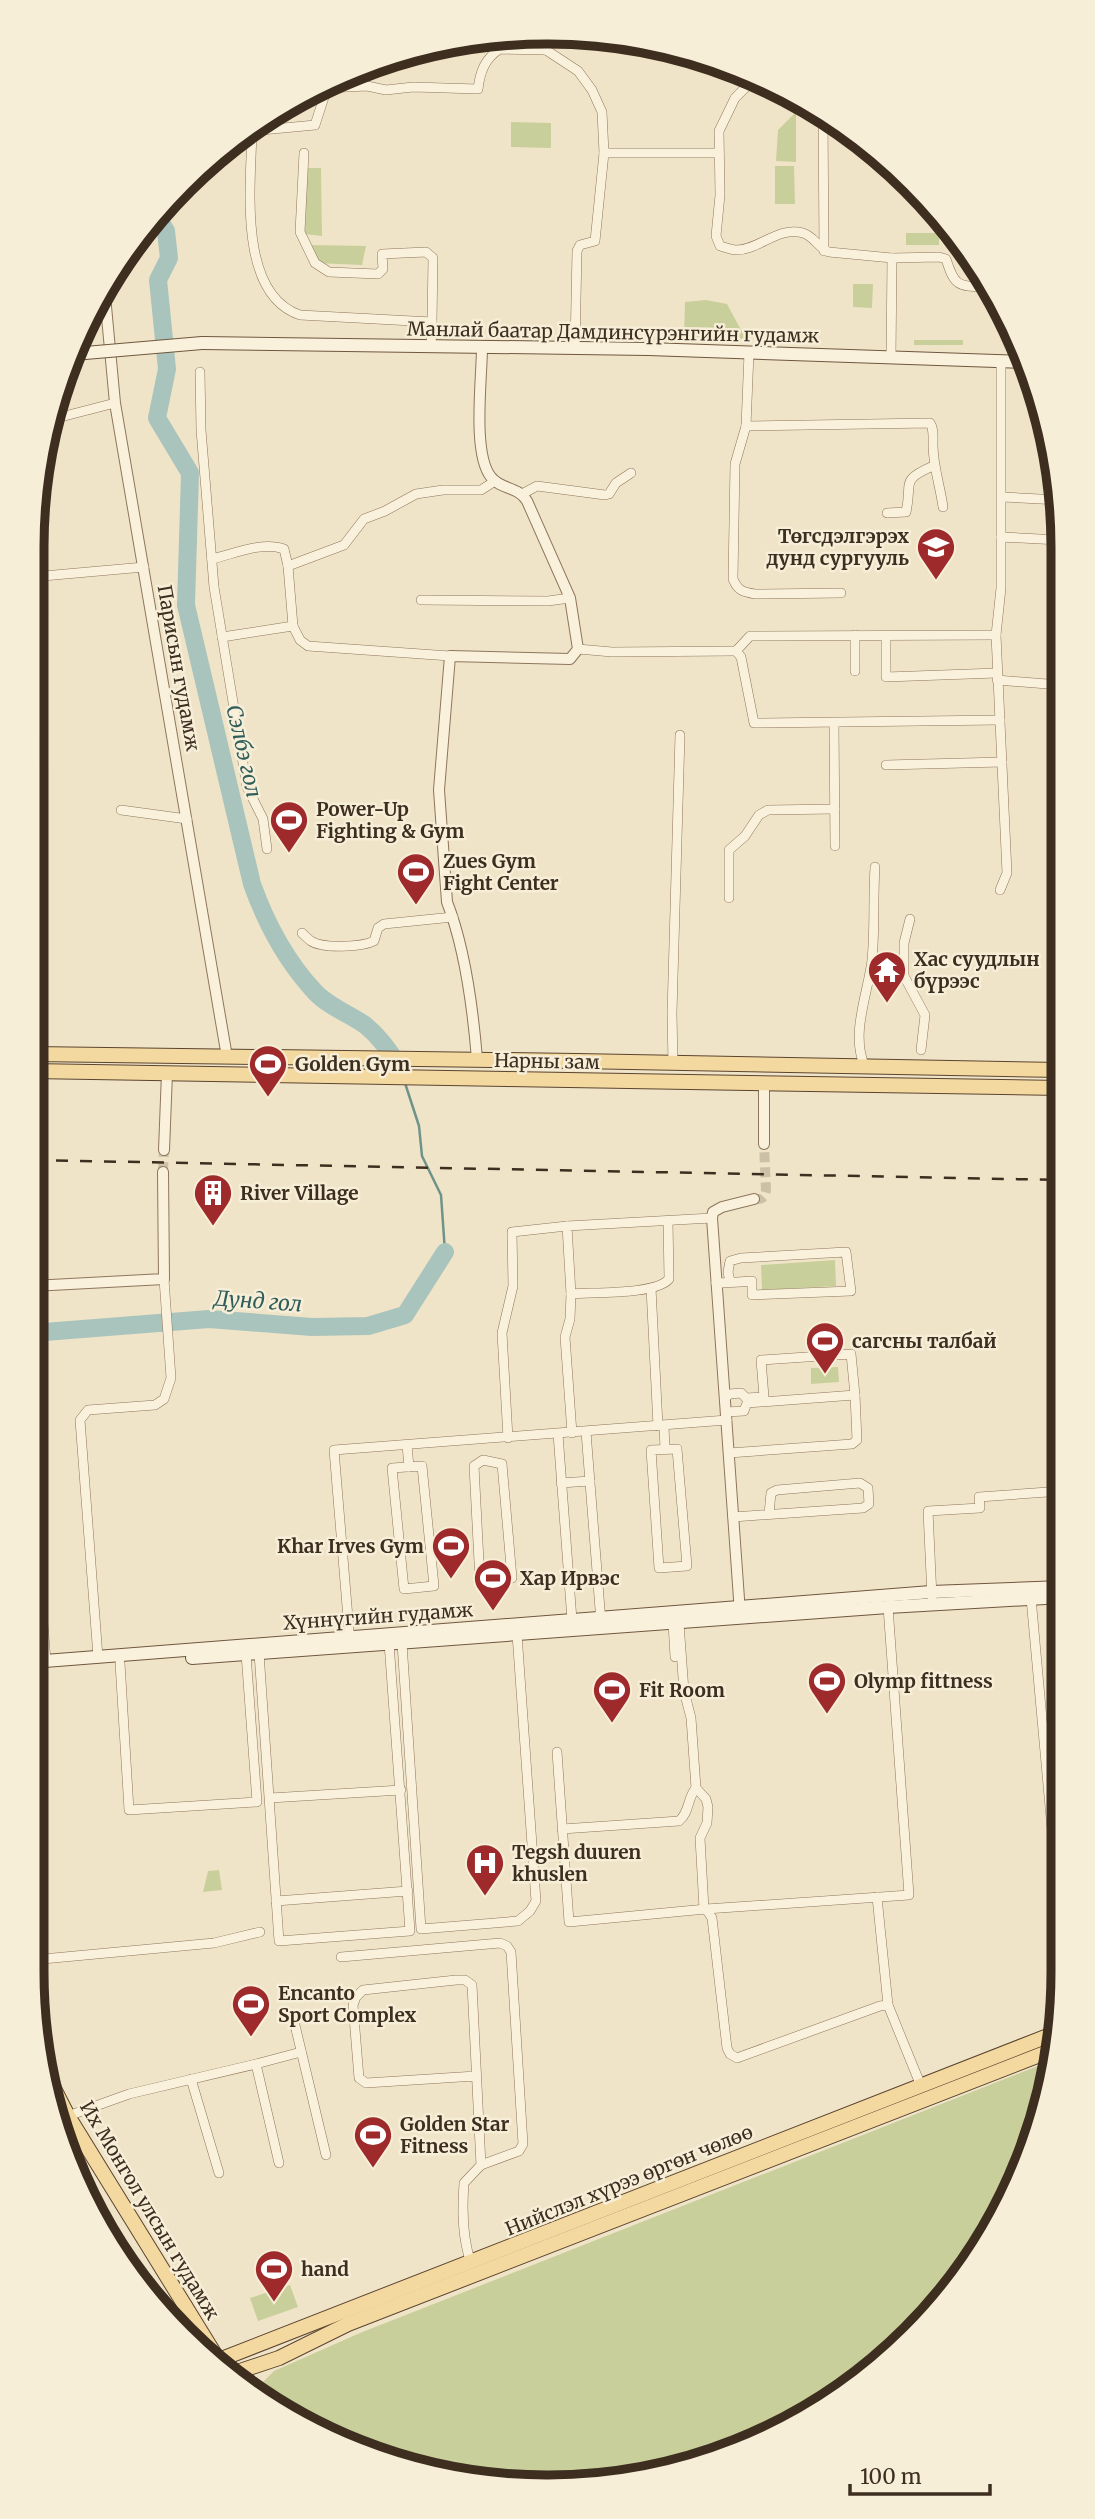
<svg xmlns="http://www.w3.org/2000/svg" width="1095" height="2519" viewBox="0 0 1095 2519" font-family="Merriweather,serif">
  <style>
    .green { fill: #c9cf9b }
    .lines { fill: none; stroke-linecap: round; stroke-linejoin: round }
    .stream { stroke: #6f938a; stroke-width: 2.5 }
    .river { stroke: #a9c4bc; stroke-width: 18 }
    .tertiary-tunnel { stroke: #ccc0a6; stroke-width: 10; stroke-dasharray: 10 5; stroke-linecap: butt }
    .minor-casing { stroke: #8d765c; stroke-width: 10 }
    .tertiary-casing { stroke: #8d765c; stroke-width: 12 }
    .secondary-casing { stroke: #6f573f; stroke-width: 14 }
    .primary-casing { stroke: #5b4430; stroke-width: 16 }
    .minor { stroke: #faf1dc; stroke-width: 9 }
    .tertiary { stroke: #faf1dc; stroke-width: 10 }
    .secondary { stroke: #faf1dc; stroke-width: 12 }
    .primary { stroke: #f3d9a0; stroke-width: 14 }
    .rail { stroke: #3d2e20; stroke-width: 2.5; stroke-dasharray: 12 12; stroke-linecap: butt }
    .secondary-bridge-casing { stroke: #6f573f; stroke-width: 14; stroke-linecap: butt }
    .secondary-bridge { stroke: #faf1dc; stroke-width: 12 }
    .labels { text-anchor: middle; dominant-baseline: central; stroke-width: 5; stroke-linejoin: round; paint-order: stroke }
    .street-label { font-size: 19px; fill: #3d2e20; stroke: #f7eed8 }
    .poi-label { font-size: 19px; font-weight: bold; fill: #3d2e20; stroke: #f7eed8; text-anchor: start }
    .water-label { font-size: 21px; font-style: italic; fill: #2f5d5a; stroke: #f7eed8 }
    .rim { fill: none; stroke: #3d2e20; stroke-width: 9 }
  </style>
  <rect width="100%" height="100%" fill="#f0e4c8"/>
  <g class="green">
    <path d="M796 112V162L776 161 778 130Z"/>
    <path d="M511 122 551 123V148L511 147Z"/>
    <path d="M775 166H794L795 204H775Z"/>
    <path d="M307 168H321L322 236 305 234Z"/>
    <rect x="906" y="233" width="33" height="12"/>
    <path d="M310 245 366 246 362 265 315 263Z"/>
    <path d="M853 284H873L872 308 853 307Z"/>
    <path d="M706 300 727 304 746 339 684 337 685 302Z"/>
    <rect x="914" y="340" width="49" height="5"/>
    <path d="M835 1260 836 1286 762 1290 761 1265Z"/>
    <path d="M838 1367 839 1382 811 1384V1368Z"/>
    <path d="M219 1870 222 1890 203 1892 208 1871Z"/>
    <path d="M1048 2062 1036 2138 995 2229 936 2311 805 2419 713 2460 615 2483 447 2478 290 2419 260 2394 263 2382 274 2371 360 2333Z"/>
    <path d="M290 2285 298 2307 258 2321 250 2298Z"/>
  </g>
  <g class="lines">
    <path class="stream" d="M405 1083 419 1126 422 1156 441 1195 445 1252"/>
    <g class="river">
      <path d="M155 214 166 231 169 258 158 280 167 369 157 418 190 473 186 605 252 884C266 923 286 961 315 992 328 1006 349 1014 365 1025 380 1037 389 1051 400 1067"/>
      <path d="M32 1333 209 1319 312 1327 368 1326 405 1315 445 1252"/>
    </g>
    <g class="tertiary-tunnel">
      <path d="M163 1172 164 1150"/>
      <path d="M754 1199C762 1200 765 1197 766 1190L764 1144"/>
    </g>
    <g class="minor-casing">
      <g id="minor">
        <path d="M547 34 546 50 578 71 592 90 602 112 604 153 595 241 580 245 577 251 575 348"/>
        <path d="M754 79 735 98 719 131 720 195 716 236 720 246C724 247 731 250 736 250 759 250 778 226 803 233 814 236 819 249 829 252L892 258"/>
        <path d="M823 113 824 251"/>
        <path d="M252 131 315 125 327 88 367 86 386 90 413 87 478 89C480 72 485 58 500 49L546 50"/>
        <path d="M244 132 252 131C251 183 237 294 300 315L432 322 431 346"/>
        <path d="M304 153 300 232 315 263 329 272 378 274 383 269 382 254 426 252 433 258 432 322"/>
        <path d="M604 153H719"/>
        <path d="M749 353 746 426 735 464 733 579C738 591 743 592 755 594L841 593"/>
        <path d="M891 358 892 258 939 257 946 259C955 288 959 286 989 287"/>
        <path d="M200 372 201 430 214 587 247 787 263 819 267 849"/>
        <path d="M53 419 115 403"/>
        <path d="M746 426 930 423C934 429 933 436 933 445 933 466 940 485 943 507"/>
        <path d="M522 494 537 486 605 495 609 494 616 483 631 473"/>
        <path d="M1002 497 1059 500"/>
        <path d="M887 513 906 512C913 482 899 481 933 466"/>
        <path d="M1001 537 1059 540"/>
        <path d="M212 559C234 554 262 541 284 549L288 566 344 545 364 519 385 511 416 494 443 490H481L495 481"/>
        <path d="M288 566 293 626"/>
        <path d="M32 577 144 567"/>
        <path d="M421 600 548 601 570 598"/>
        <path d="M886 636V677L997 673"/>
        <path d="M222 637 293 626 300 640 308 646 450 656"/>
        <path d="M578 649 612 652 736 651"/>
        <path d="M736 651 741 657 754 723 1000 720"/>
        <path d="M736 651 750 636 996 635"/>
        <path d="M855 671V635"/>
        <path d="M997 680 1060 685"/>
        <path d="M834 723 835 846"/>
        <path d="M886 765 1002 762"/>
        <path d="M121 810 187 819"/>
        <path d="M1000 890 1007 873 996 635 1001 588V362"/>
        <path d="M729 898V850L745 836 759 815 768 810 835 809"/>
        <path d="M910 919 904 943V976L925 1015 921 1050"/>
        <path d="M302 933C305 936 308 939 311 941 323 949 362 947 374 941L378 928 384 924 453 917"/>
        <path d="M673 1064 672 1013 680 735"/>
        <path d="M865 1067C850 1034 868 994 872 960 875 929 873 897 875 867"/>
        <path d="M716 1283C728 1283 740 1282 752 1281V1295L851 1291 846 1252 741 1258 730 1261 728 1272 730 1282"/>
        <path d="M651 1288 658 1426"/>
        <path d="M571 1294C592 1292 656 1295 669 1279L668 1221"/>
        <path d="M726 1397 730 1394 741 1393 746 1398 764 1397 761 1360 851 1354 855 1395 747 1403 744 1411 726 1412"/>
        <path d="M664 1426 665 1449"/>
        <path d="M586 1432 601 1622"/>
        <path d="M572 1433 565 1337 570 1319 571 1294 567 1226 712 1218"/>
        <path d="M558 1434 572 1620"/>
        <path d="M508 1438 502 1333 513 1286 512 1232 567 1226"/>
        <path d="M407 1445 409 1467"/>
        <path d="M32 1447 37 1432V1391L32 1392"/>
        <path d="M677 1449 687 1566 659 1568 651 1450Z"/>
        <path d="M729 1453 852 1444 857 1440 855 1395"/>
        <path d="M483 1460 502 1464 512 1578 480 1581 474 1466Z"/>
        <path d="M422 1466 434 1586 404 1589 392 1468Z"/>
        <path d="M561 1483 590 1481"/>
        <path d="M32 1486 46 1661"/>
        <path d="M733 1517 863 1508 869 1504 868 1488 860 1483 777 1490 771 1493 769 1514"/>
        <path d="M932 1597 928 1511 980 1508 979 1497 1062 1491"/>
        <path d="M1031 1598 1063 1950"/>
        <path d="M673 1623 675 1657"/>
        <path d="M679 1623 684 1691 691 1718 696 1788 706 1799 708 1807 707 1823 700 1838 704 1909"/>
        <path d="M350 1642 334 1450 727 1420"/>
        <path d="M402 1643 421 1929 518 1921 530 1911 536 1901 517 1634"/>
        <path d="M259 1653 279 1941 410 1931 389 1643"/>
        <path d="M98 1657 80 1420 88 1410 155 1405 164 1399 171 1378 164 1279"/>
        <path d="M120 1663 129 1810 257 1802 246 1654"/>
        <path d="M557 1752 569 1922 706 1909 909 1895 888 1607"/>
        <path d="M270 1798 401 1790"/>
        <path d="M562 1829 679 1821C690 1812 687 1798 696 1788"/>
        <path d="M877 1897 888 2005"/>
        <path d="M276 1901 408 1891"/>
        <path d="M706 1909 712 1918 727 2048 730 2054 737 2058 880 2006 888 2005 921 2086"/>
        <path d="M341 1957 500 1943 507 1946 511 1952 523 2144 519 2151 481 2165"/>
        <path d="M32 1960 214 1943 260 1932"/>
        <path d="M294 2021 326 2155"/>
        <path d="M256 2064 301 2052"/>
        <path d="M191 2079 219 2173"/>
        <path d="M68 2116 129 2094 256 2064 279 2163"/>
        <path d="M471 2263C462 2237 462 2210 464 2183L481 2165 472 1985 465 1980H456L363 1990 356 1997 353 2005 359 2078 366 2083 476 2076"/>
      </g>
    </g>
    <g class="tertiary-casing">
      <g id="tertiary">
        <path d="M104 285 115 403 227 1057"/>
        <path d="M477 1059C473 1010 465 948 447 902L439 790 450 656 570 659 578 649 570 598 527 501C518 486 501 490 491 477 472 454 482 378 482 347"/>
        <path d="M764 1144V1085"/>
        <path d="M164 1150 167 1073"/>
        <path d="M32 1286 164 1279 163 1172"/>
        <path d="M740 1613 712 1218 713 1212 722 1207 754 1199"/>
      </g>
    </g>
    <g class="secondary-casing">
      <g id="secondary">
        <path d="M202 343 648 349 1023 362"/>
        <path d="M71 355 85 353"/>
        <path d="M192 1658 888 1607 1062 1597"/>
        <path d="M32 1662 931 1592 1062 1587"/>
      </g>
    </g>
    <g class="primary-casing">
      <g id="primary">
        <path d="M32 1054 577 1061 1061 1070"/>
        <path d="M32 1071C375 1075 718 1085 1061 1088"/>
        <path d="M49 2079 68 2116 219 2361"/>
        <path d="M180 2329 185 2306"/>
        <path d="M219 2360 1053 2034"/>
        <path d="M234 2373 279 2358 348 2324 1050 2051"/>
      </g>
    </g>
    <use href="#minor" class="minor"/>
    <use href="#tertiary" class="tertiary"/>
    <use href="#secondary" class="secondary"/>
    <use href="#primary" class="primary"/>
    <path class="rail" d="M32 1160 1061 1180"/>
    <g class="secondary-bridge-casing">
      <path id="secondary-bridge" d="M85 353 202 343"/>
    </g>
    <use href="#secondary-bridge" class="secondary-bridge"/>
  </g>
  <defs>
    <g id="school-pin" transform="scale(2.0125)"><path d="M0 17L-7.5 6A9.5 9.5 0 1 1 7.5 6Z" fill="#9e2a2b" stroke="#f7eed8"/><path d="M0-5L7-2L0 1L-7-2ZM-4 1L0 2.5L4 1V4Q0 6-4 4Z" fill="#fff"/></g>
    <g id="stadium-pin" transform="scale(2.0125)"><path d="M0 17L-7.5 6A9.5 9.5 0 1 1 7.5 6Z" fill="#9e2a2b" stroke="#f7eed8"/><path d="M0-5a6.5 5 0 1 0 0 10a6.5 5 0 1 0 0-10ZM-3.5-1.8h7v3.6h-7Z" fill="#fff"/></g>
    <g id="temple-pin" transform="scale(2.0125)"><path d="M0 17L-7.5 6A9.5 9.5 0 1 1 7.5 6Z" fill="#9e2a2b" stroke="#f7eed8"/><path d="M0-6L5-2H3V0L6.5 2.5H4V6H1.5V3h-3V6H-4V2.5H-6.5L-3 0V-2H-5Z" fill="#fff"/></g>
    <g id="building-pin" transform="scale(2.0125)"><path d="M0 17L-7.5 6A9.5 9.5 0 1 1 7.5 6Z" fill="#9e2a2b" stroke="#f7eed8"/><path d="M-4-6H4V6H1V3H-1V6H-4ZM-2.5-4.3h1.7v1.8h-1.7ZM.8-4.3h1.7v1.8H.8ZM-2.5-1h1.7V.8h-1.7ZM.8-1h1.7V.8H.8Z" fill="#fff"/></g>
    <g id="hospital-pin" transform="scale(2.0125)"><path d="M0 17L-7.5 6A9.5 9.5 0 1 1 7.5 6Z" fill="#9e2a2b" stroke="#f7eed8"/><path d="M-5-5h3v3.5h4V-5h3V5h-3V1.5h-4V5h-3Z" fill="#fff"/></g>
  </defs>
  <g fill-rule="evenodd">
    <use href="#school-pin" x="936" y="547"/>
    <use href="#stadium-pin" x="289" y="820"/>
    <use href="#stadium-pin" x="416" y="872"/>
    <use href="#temple-pin" x="887" y="970"/>
    <use href="#stadium-pin" x="268" y="1064"/>
    <use href="#building-pin" x="213" y="1193"/>
    <use href="#stadium-pin" x="825" y="1341"/>
    <use href="#stadium-pin" x="451" y="1546"/>
    <use href="#stadium-pin" x="493" y="1578"/>
    <use href="#stadium-pin" x="827" y="1681"/>
    <use href="#stadium-pin" x="612" y="1690"/>
    <use href="#hospital-pin" x="485" y="1863"/>
    <use href="#stadium-pin" x="251" y="2004"/>
    <use href="#stadium-pin" x="373" y="2135"/>
    <use href="#stadium-pin" x="274" y="2269"/>
  </g>
  <g class="labels">
    <g class="street-label">
      <text transform="translate(613 332) rotate(1)">Манлай баатар Дамдинсүрэнгийн гудамж</text>
      <text transform="translate(179 668) rotate(80)">Парисын гудамж</text>
      <text transform="translate(547 1061) rotate(1)">Нарны зам</text>
      <text transform="translate(378 1616) rotate(-4)">Хүннүгийн гудамж</text>
      <text transform="translate(629 2180) rotate(-22)">Нийслэл хүрээ өргөн чөлөө</text>
      <text transform="translate(150 2210) rotate(59)">Их Монгол улсын гудамж</text>
    </g>
    <g class="poi-label">
      <text x="909" y="536" text-anchor="end">Төгсдэлгэрэх<tspan x="909" dy="22">дунд сургууль</tspan></text>
      <text x="316" y="809">Power-Up<tspan x="316" dy="22">Fighting &amp; Gym</tspan></text>
      <text x="443" y="861">Zues Gym<tspan x="443" dy="22">Fight Center</tspan></text>
      <text x="914" y="959">Хас суудлын<tspan x="914" dy="22">бүрээс</tspan></text>
      <text x="295" y="1064">Golden Gym</text>
      <text x="240" y="1193">River Village</text>
      <text x="852" y="1341">сагсны талбай</text>
      <text x="424" y="1546" text-anchor="end">Khar Irves Gym</text>
      <text x="520" y="1578">Хар Ирвэс</text>
      <text x="854" y="1681">Olymp fittness</text>
      <text x="639" y="1690">Fit Room</text>
      <text x="512" y="1852">Tegsh duuren<tspan x="512" dy="22">khuslen</tspan></text>
      <text x="278" y="1993">Encanto<tspan x="278" dy="22">Sport Complex</tspan></text>
      <text x="400" y="2124">Golden Star<tspan x="400" dy="22">Fitness</tspan></text>
      <text x="301" y="2269">hand</text>
    </g>
    <g class="water-label">
      <text transform="translate(244 751) rotate(77)">Сэлбэ гол</text>
      <text transform="translate(258 1301) rotate(4)">Дунд гол</text>
    </g>
  </g>
  <path d="M0 0H1095V2519H0ZM547 44H548A503 503 0 0 1 1051 547V1972A503 503 0 0 1 548 2475H547A503 503 0 0 1 44 1972V547A503 503 0 0 1 547 44Z" fill="#f7eed8" fill-rule="evenodd"/>
  <path class="rim" d="M547 44H548A503 503 0 0 1 1051 547V1972A503 503 0 0 1 548 2475H547A503 503 0 0 1 44 1972V547A503 503 0 0 1 547 44Z"/>
  <path d="M850 2484v10h140v-10" fill="none" stroke="#3d2e20" stroke-width="3.5"/>
  <text x="860" y="2484" font-size="21" fill="#3d2e20" stroke="#f7eed8" stroke-width="5" paint-order="stroke">100 m</text>
</svg>
